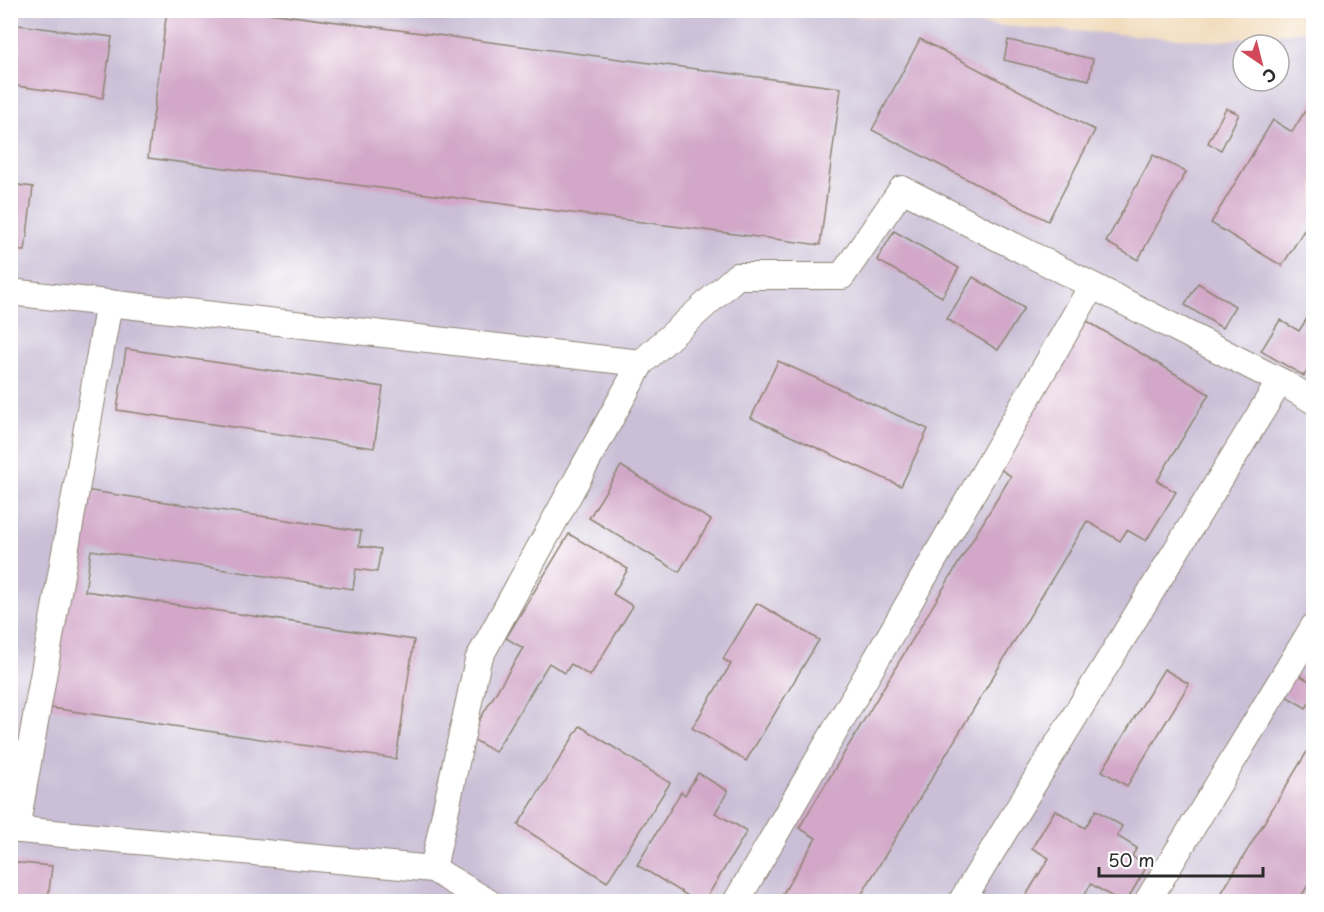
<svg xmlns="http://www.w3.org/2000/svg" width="1324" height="912" viewBox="0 0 1324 912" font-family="'Playpen Sans',sans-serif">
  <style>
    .industrial { fill: #cabfd6; fill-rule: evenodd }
    .building { fill: #d2a7c8 }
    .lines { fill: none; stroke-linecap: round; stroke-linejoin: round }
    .minor-casing { stroke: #8e8474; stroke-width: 28 }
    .minor { stroke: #fff; stroke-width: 26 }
  </style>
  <rect width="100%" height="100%" fill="#fff"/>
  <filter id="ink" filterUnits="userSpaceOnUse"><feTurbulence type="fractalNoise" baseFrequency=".0167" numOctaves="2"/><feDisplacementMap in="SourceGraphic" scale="12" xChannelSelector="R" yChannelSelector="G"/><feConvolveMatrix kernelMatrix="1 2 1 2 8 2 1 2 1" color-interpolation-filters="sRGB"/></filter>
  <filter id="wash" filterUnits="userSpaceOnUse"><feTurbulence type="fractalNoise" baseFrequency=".008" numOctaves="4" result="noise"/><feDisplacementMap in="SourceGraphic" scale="24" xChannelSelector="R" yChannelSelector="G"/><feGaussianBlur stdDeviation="1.35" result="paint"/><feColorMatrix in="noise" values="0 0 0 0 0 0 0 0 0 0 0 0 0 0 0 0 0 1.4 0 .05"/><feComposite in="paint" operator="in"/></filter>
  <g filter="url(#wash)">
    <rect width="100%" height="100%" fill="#f2ddbe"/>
    <path class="industrial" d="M771 10 1219 41 1313 30V901H11L10 11ZM1243 45H1279V81H1243Z"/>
    <g id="blocks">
      <g class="building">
        <path d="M167 10H246L841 88 820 245 148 158Z"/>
        <path d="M10 24 112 37 103 98 10 85Z"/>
        <path d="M920 39 1095 130 1048 221 872 130Z"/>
        <path d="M1008 40 1093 59 1089 80 1004 60Z"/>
        <path d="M1314 97V214L1282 266 1211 223 1273 120 1292 132Z"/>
        <path d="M1226 108 1239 114 1221 150 1208 143Z"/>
        <path d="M1153 155 1186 172 1138 260 1106 242Z"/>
        <path d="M10 184 33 187 25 251 10 250Z"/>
        <path d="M894 231 959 268 942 297 877 260Z"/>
        <path d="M973 277 1024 308 998 350 947 319Z"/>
        <path d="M1198 283 1235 306 1222 328 1185 305Z"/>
        <path d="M1314 307V360L1304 376 1261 351 1280 320 1299 331Z"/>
        <path d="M1087 321 1209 394 1157 481 1176 492 1146 541 1127 530 1120 541 1087 521 857 902H778L816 838 799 828 1011 476 998 468Z"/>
        <path d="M126 349 383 387 374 448 117 410Z"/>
        <path d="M778 361 928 429 901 486 751 418Z"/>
        <path d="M621 466 711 520 679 572 589 518Z"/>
        <path d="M71 488 361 531 359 546 381 549 377 572 356 569 353 589 91 550 85 591 414 640 396 759 38 706Z"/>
        <path d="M569 534 628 569 613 594 633 606 590 676 571 664 565 673 549 663 495 752 469 737 523 648 506 638Z"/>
        <path d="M757 603 819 640 746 761 692 728 731 664 723 659Z"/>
        <path d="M1164 669 1189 684 1127 786 1102 771Z"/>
        <path d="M1289 669 1314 684V696L1306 708 1276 690Z"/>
        <path d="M580 726 670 783 607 882 518 825Z"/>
        <path d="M1314 740V875L1298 902H1216Z"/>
        <path d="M698 773 728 791 715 813 747 831 704 902H698L637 865 681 792 685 795Z"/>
        <path d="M1055 810 1085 828 1096 810 1122 826 1117 836 1137 848 1132 856 1147 866 1126 902H1121L1091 884 1080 902H1022L1049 858 1032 848Z"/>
        <path d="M10 862 52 866 48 899 53 902H10Z"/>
      </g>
    </g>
  </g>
  <g filter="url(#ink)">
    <use href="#blocks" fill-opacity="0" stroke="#8e8474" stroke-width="1.5"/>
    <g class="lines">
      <g class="minor-casing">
        <g id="minor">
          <path d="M10 292 641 363"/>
          <path d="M10 829 433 869"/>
          <path d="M16 830 109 303"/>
          <path d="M488 902 433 869 478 660 641 363 737 276H842L902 189 1280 381 1314 401"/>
          <path d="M736 902 1092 286"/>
          <path d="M961 902 1280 381"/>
          <path d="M1147 902 1314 626"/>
        </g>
      </g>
      <use href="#minor" class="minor"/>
    </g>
  </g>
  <rect width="1324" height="912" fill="none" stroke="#fff" stroke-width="36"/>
  <g transform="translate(1261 63) rotate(145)"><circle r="28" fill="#ffffff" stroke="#aaaaaa" stroke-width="1.5"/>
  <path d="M0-4.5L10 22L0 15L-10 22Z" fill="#d1495b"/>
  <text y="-9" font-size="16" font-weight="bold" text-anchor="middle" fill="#2b2b2b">С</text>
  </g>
  <path d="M1099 867v9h164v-9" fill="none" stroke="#2b2b2b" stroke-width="3"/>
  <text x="1108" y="867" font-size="18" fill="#2b2b2b" stroke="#ffffff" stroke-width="4.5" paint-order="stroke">50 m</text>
</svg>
